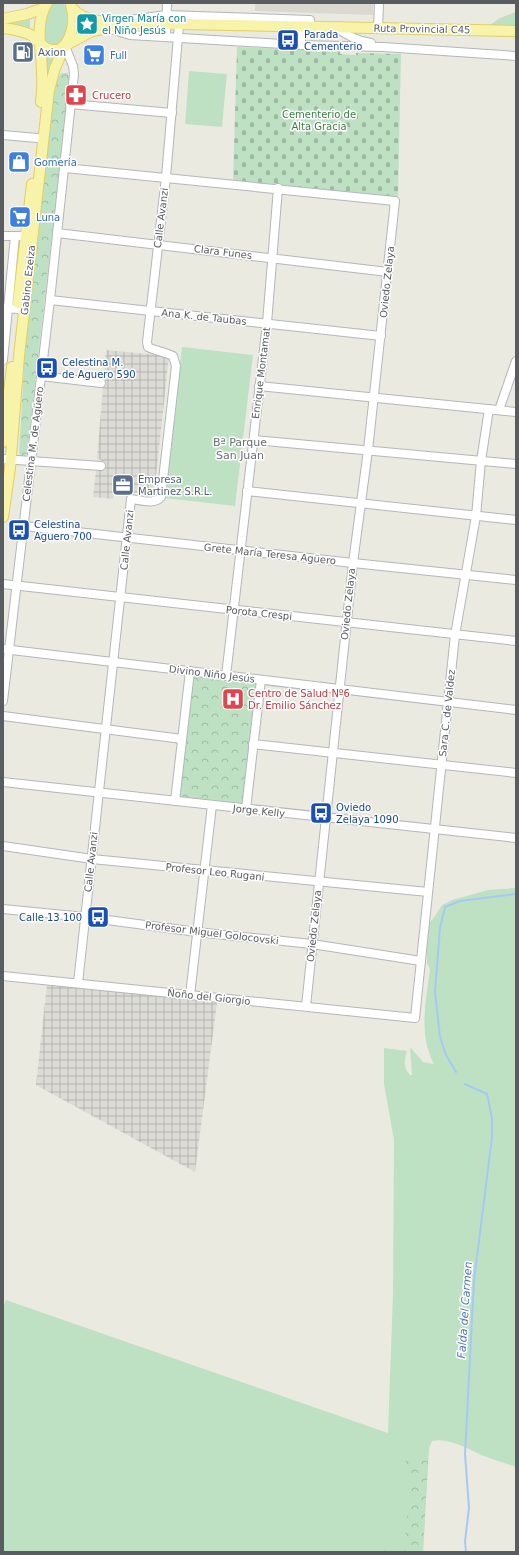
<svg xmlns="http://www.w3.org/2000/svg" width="519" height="1555" viewBox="0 0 519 1555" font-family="'DejaVu Sans',sans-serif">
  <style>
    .industrial { fill: url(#industrial-grid) }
    .education { fill: #dbd9cf }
    .green { fill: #bfe1c3 }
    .forest { fill: url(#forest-crowns) }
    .cemetery { fill: url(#cemetery-stones) }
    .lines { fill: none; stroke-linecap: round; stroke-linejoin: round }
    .stream { stroke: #a5c9f6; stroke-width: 2 }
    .minor-casing { stroke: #b3b6ba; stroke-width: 10 }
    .major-casing { stroke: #e3cf61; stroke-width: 12 }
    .minor { stroke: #fff; stroke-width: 8 }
    .major { stroke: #f7f4aa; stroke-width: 10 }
    .labels { text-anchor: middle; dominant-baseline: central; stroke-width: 3; stroke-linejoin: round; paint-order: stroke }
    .culture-label { font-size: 10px; fill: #0d838f; stroke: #fff; text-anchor: start }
    .street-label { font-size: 10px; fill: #595c60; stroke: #fff }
    .transit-label { font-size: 10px; fill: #164399; stroke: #fff; text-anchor: start }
    .service-label { font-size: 10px; fill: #4e5e75; stroke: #fff; text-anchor: start }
    .shop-label { font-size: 10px; fill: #366cbe; stroke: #fff; text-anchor: start }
    .health-label { font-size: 10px; fill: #be3a42; stroke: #fff; text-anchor: start }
    .park-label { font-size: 10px; fill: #3b7d46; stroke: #fff }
    .neighbourhood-label { font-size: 11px; fill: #6a6d72; stroke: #fff }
    .water-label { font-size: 11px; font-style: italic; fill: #4b72b6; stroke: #fff }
  </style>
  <defs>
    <pattern id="industrial-grid" width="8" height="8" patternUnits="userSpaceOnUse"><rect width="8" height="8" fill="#dcdbd5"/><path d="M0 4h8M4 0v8" fill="none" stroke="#b5b5b0"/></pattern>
    <pattern id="forest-crowns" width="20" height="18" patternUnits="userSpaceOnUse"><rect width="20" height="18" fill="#bfe1c3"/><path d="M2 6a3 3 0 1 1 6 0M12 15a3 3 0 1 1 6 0" fill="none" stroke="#9ebaa2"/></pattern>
    <pattern id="cemetery-stones" width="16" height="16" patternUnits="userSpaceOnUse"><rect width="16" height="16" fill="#bfe1c3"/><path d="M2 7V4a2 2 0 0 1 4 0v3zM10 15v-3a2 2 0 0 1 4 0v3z" fill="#9ebaa2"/></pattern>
  </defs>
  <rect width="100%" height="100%" fill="#ebeae1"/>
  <g class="industrial">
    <path d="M106 350 169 356 154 495 114 490 113 499 93 497 96 470H101V460L97 459Z"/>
    <path d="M47 984 217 1003 195 1172 36 1085Z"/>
  </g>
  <path class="education" d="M255 3H373V15L255 11Z"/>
  <g class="green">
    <path d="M53 3C55 3 60 2 62 3 72 7 67 35 62 42 58 45 56 47 51 45 36 39 47 16 50 5Z"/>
    <path d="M516 12V25H490L500 18Z"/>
    <path d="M30 17V30L3 25 9 21Z"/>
    <path d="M79 17 101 24 78 30Z"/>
    <path d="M45 52 57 55 46 86Z"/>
    <path d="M189 71 227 74 222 127 185 124Z"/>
    <path d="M182 347 253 355 235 506 165 498Z"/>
    <path d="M516 888V1467C507 1464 498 1461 489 1458 472 1452 451 1437 432 1441L429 1449 423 1552H3V1306L6 1300 388 1433 393 1293 394 1140 384 1084V1048L407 1051C404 1061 403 1067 410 1075H412L410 1047 423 1062 434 1064C418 1035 426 1000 430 969L427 963V926L435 916 442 905 452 900 488 890Z"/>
  </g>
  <g class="forest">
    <path d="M61 73H67L70 78 27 453 25 456H21L19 453 25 349 52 99 54 86Z"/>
    <path d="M196 675 254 682 257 688 243 803 242 805 181 798 180 794 193 679Z"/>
    <path d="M405 1457 428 1461 423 1552H375C382 1547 393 1552 404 1547L410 1490Z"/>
  </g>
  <path class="cemetery" d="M237 47 340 51V54L356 55V53L401 54 398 197 233 180Z"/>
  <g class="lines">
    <g class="stream">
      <path d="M456 1072 446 1055 440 1037 435 991 440 928 445 907 460 901 516 894"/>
      <path d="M465 1084 487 1094 492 1118V1137L474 1281 465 1454 469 1508 465 1541 466 1552"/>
    </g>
    <g class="minor-casing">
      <g id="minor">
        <path d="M129 20 167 15 310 20"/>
        <path d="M299 23 301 27V45"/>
        <path d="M336 27C347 36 357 41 371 43"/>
        <path d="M107 28 130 35 299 45 383 47 516 56"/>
        <path d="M378 28 379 3"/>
        <path d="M166 37 167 3"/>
        <path d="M70 104 172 113"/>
        <path d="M3 135 37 138"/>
        <path d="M65 168 395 201 368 450 353 563 306 1006"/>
        <path d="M57 233 388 272"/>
        <path d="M3 236H20"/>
        <path d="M50 300 381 336"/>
        <path d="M4 308 18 309"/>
        <path d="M3 360 15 236"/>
        <path d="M41 376 101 383"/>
        <path d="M259 386 516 412"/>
        <path d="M499 410 516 361"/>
        <path d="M254 440 516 464"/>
        <path d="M3 459 101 466"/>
        <path d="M247 491 516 520"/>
        <path d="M24 526 353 563 516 580"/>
        <path d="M3 584 516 641"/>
        <path d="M3 649 516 710"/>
        <path d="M226 676 267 323 278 188"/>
        <path d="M3 701 50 300 74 74 73 66 65 46"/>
        <path d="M3 716 182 739"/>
        <path d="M253 744 516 773"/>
        <path d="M3 782 516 838"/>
        <path d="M175 801 190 671"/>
        <path d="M246 809 261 680"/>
        <path d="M3 846 92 859 428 892"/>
        <path d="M3 909 85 917 197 932 312 944 421 961"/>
        <path d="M3 976 415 1018 455 635 476 516 481 461 489 409"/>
        <path d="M78 983 131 499C141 500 154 505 161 497L176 366 173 356C165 352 156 351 148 347L147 342 166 177 179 25"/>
        <path d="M190 995 212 805"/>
      </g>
    </g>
    <g class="major-casing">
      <g id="major">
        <path d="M72 8C87 25 115 22 135 23L516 31"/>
        <path d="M3 19 27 14 44 8"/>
        <path d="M3 28C12 29 22 31 31 35 42 42 42 51 58 50 72 44 76 19 71 5"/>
        <path d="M66 45 92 31 119 26"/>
        <path d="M41 102C42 93 43 83 42 74 42 51 34 24 47 3"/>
        <path d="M18 303 32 184"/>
        <path d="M3 442 12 367"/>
        <path d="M3 517 10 468 19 356 49 90 55 68 64 47"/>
      </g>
    </g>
    <use href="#minor" class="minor"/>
    <use href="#major" class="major"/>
  </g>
  <defs>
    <g id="sight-square" transform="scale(1.15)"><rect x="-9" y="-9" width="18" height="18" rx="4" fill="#0f9aa8" stroke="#fff"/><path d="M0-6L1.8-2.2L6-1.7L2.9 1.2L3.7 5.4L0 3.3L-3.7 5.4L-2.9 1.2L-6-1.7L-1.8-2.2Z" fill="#fff"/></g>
    <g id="bus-square" transform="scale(1.15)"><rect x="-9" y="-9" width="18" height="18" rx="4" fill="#1a4fb4" stroke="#fff"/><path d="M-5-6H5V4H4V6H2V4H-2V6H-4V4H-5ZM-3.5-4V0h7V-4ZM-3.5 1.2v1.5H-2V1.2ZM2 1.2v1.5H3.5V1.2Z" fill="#fff"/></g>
    <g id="fuel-square" transform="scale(1.15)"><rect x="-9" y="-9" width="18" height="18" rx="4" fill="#5c6f8a" stroke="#fff"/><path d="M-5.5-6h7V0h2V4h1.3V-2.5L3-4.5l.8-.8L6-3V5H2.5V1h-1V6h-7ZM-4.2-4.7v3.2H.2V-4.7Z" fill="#fff"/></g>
    <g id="supermarket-square" transform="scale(1.15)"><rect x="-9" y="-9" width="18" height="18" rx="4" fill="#3f7fe0" stroke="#fff"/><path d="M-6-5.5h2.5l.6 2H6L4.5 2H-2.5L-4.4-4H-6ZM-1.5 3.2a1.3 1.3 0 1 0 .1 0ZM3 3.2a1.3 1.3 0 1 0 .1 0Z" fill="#fff"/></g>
    <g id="pharmacy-square" transform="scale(1.15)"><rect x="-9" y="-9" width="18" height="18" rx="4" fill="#e0444e" stroke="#fff"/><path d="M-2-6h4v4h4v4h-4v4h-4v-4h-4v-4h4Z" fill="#fff"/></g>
    <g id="shop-square" transform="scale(1.15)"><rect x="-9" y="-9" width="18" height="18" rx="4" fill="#3f7fe0" stroke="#fff"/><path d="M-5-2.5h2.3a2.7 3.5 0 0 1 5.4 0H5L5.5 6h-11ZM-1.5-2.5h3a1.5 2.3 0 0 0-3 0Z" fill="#fff"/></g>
    <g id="office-square" transform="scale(1.15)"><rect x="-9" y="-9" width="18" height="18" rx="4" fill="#5c6f8a" stroke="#fff"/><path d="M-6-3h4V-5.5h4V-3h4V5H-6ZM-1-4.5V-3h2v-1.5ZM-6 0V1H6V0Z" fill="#fff"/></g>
    <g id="hospital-square" transform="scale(1.15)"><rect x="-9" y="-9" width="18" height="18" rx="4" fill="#e0444e" stroke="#fff"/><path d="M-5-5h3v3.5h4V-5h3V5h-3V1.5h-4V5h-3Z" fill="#fff"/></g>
  </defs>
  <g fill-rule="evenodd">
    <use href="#sight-square" x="87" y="24"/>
    <use href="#bus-square" x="288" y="40"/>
    <use href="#fuel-square" x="23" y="52"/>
    <use href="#supermarket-square" x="94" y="55"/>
    <use href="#pharmacy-square" x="76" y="95"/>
    <use href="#shop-square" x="19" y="162"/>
    <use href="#supermarket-square" x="20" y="217"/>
    <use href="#bus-square" x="47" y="368"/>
    <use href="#office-square" x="123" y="485"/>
    <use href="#bus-square" x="19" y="530"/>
    <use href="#hospital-square" x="233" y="699"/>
    <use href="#bus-square" x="321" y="813"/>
    <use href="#bus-square" x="98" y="917"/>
  </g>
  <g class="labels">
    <g class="culture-label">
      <text x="102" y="18">Virgen María con<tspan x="102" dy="12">el Niño Jesús</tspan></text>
    </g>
    <g class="street-label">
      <text transform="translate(422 29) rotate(1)">Ruta Provincial C45</text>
      <text transform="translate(161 218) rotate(-83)">Calle Avanzi</text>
      <text transform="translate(223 252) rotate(7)">Clara Funes</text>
      <text transform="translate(28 280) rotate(-84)">Gabino Ezeiza</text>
      <text transform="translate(387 282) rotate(-84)">Oviedo Zelaya</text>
      <text transform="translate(204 317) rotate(6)">Ana K. de Taubas</text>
      <text transform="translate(261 373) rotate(-83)">Enrique Montamat</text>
      <text transform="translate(33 444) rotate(-83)">Celestina M. de Agüero</text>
      <text transform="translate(127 540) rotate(-84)">Calle Avanzi</text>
      <text transform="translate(270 554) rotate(6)">Grete María Teresa Agüero</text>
      <text transform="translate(348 604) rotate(-84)">Oviedo Zelaya</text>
      <text transform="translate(259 613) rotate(6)">Porota Crespi</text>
      <text transform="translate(212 674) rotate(7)">Divino Niño Jesús</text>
      <text transform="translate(447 713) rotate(-84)">Sara C. de Valdez</text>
      <text transform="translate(259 811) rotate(6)">Jorge Kelly</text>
      <text transform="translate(91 862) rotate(-84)">Calle Avanzi</text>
      <text transform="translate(215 872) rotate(6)">Profesor Leo Rugani</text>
      <text transform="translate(314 926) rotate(-84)">Oviedo Zelaya</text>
      <text transform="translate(212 933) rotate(7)">Profesor Miguel Golocovski</text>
      <text transform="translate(209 997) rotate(6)">Ñoño del Giorgio</text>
    </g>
    <g class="transit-label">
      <text x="304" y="34">Parada<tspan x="304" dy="12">Cementerio</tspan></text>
      <text x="62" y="362">Celestina M.<tspan x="62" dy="12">de Aguero 590</tspan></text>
      <text x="34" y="524">Celestina<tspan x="34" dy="12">Aguero 700</tspan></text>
      <text x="336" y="807">Oviedo<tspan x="336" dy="12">Zelaya 1090</tspan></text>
      <text x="82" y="917" text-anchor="end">Calle 13 100</text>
    </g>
    <g class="service-label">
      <text x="38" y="52">Axion</text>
      <text x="138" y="479">Empresa<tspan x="138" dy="12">Martinez S.R.L.</tspan></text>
    </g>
    <g class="shop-label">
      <text x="110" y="55">Full</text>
      <text x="34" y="162">Gomería</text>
      <text x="36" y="217">Luna</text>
    </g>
    <g class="health-label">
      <text x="92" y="95">Crucero</text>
      <text x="248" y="693">Centro de Salud Nº6<tspan x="248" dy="12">Dr. Emilio Sánchez</tspan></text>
    </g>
    <g class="park-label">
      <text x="319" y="114">Cementerio de<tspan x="319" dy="12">Alta Gracia</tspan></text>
    </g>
    <g class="neighbourhood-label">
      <text x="240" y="442">Bª Parque<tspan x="240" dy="13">San Juan</tspan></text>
    </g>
    <g class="water-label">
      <text transform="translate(465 1310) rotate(-86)">Falda del Carmen</text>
    </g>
  </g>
  <rect width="519" height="1555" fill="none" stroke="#595c60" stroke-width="8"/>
</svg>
